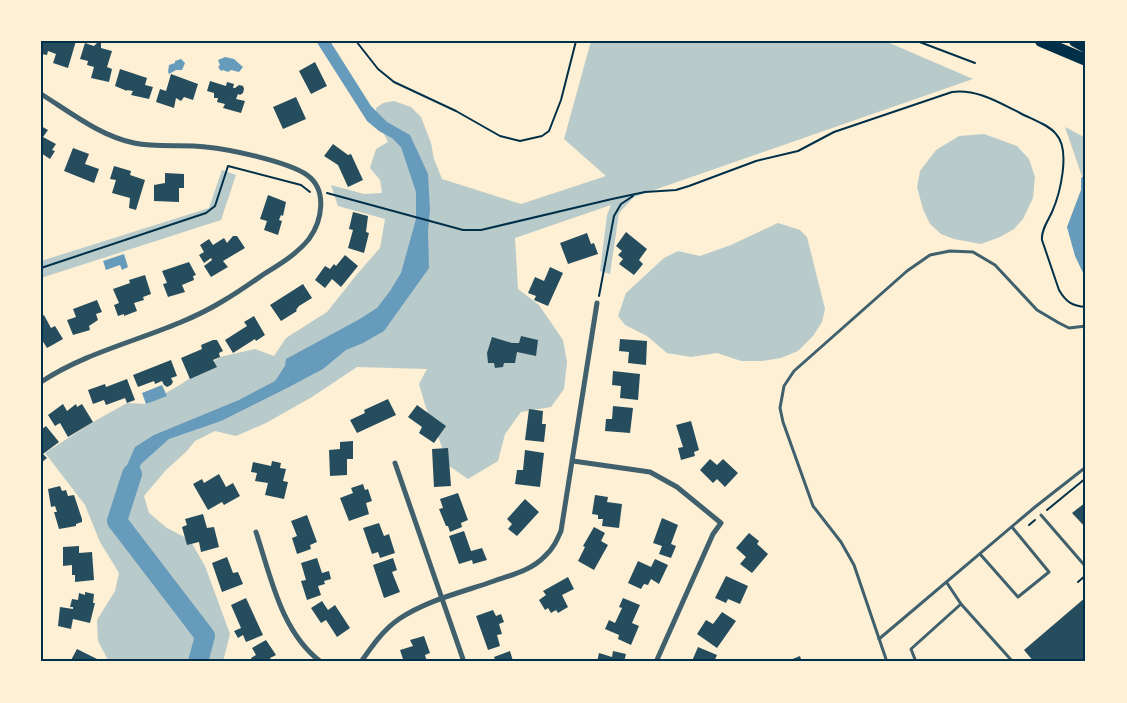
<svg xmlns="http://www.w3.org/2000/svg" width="1127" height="703" viewBox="0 0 1127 703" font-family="Jost,sans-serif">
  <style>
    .green { fill: #b9caca }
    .water { fill: #669bbc }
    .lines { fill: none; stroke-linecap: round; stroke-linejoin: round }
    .river { stroke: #669bbc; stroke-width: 20 }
    .building { fill: #264d5e }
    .path { stroke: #003049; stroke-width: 2 }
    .service { stroke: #3f606c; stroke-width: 3 }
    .minor { stroke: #3f606c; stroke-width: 5 }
    .motorway { stroke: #003049; stroke-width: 12 }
    .neatline { fill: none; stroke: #003049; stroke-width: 2 }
  </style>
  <rect width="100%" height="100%" fill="#fdf0d5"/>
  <g class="green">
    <path d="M591 41H885L973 79 634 197 619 213 610 274 600 271 607 215 611 205 515 238 518 289 539 305 563 340 567 362 564 389 551 407 521 412 505 434 498 461 468 479 448 465 436 430 426 408 419 384 427 369 357 367 312 397 266 423 236 436 215 431 195 441 186 452 166 470 144 496 149 513 167 528 190 540 205 566 230 634 223 662H109L98 641 97 620 115 591 119 573 100 542 85 505 45 453 93 422 127 403 147 404 183 383 220 357 255 349 274 356 286 338 327 312 358 273 380 248 385 219 338 206 331 185 364 194 382 193 380 180 370 168 376 149 388 142 384 134 375 123 376 108 383 103 394 101 411 107 421 117 431 143 434 159 442 179 521 204 606 176 564 139Z"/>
    <path d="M1065 127 1086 138V188Z"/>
    <path d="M984 134 1017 146 1029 159 1035 177 1033 198 1023 219 1014 229 1000 237 981 244 954 239 941 234 930 224 923 209 917 187 920 171 936 150 959 136Z"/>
    <path d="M222 170 236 175 221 220 41 278V261L209 208Z"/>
    <path d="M778 223 800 230 807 237 825 309 822 322 813 336 798 351 781 358 762 361H741L717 353 691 357 667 353 647 336 625 325 618 316 626 293 664 258 678 251 700 256 731 245Z"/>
  </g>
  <g class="water">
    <path d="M316 41H330L371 106 387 122 410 135 428 174 430 210 428 231 429 268 384 331 363 343 346 350 323 369 289 387 221 421 169 439 141 464 127 499 119 498 125 470 135 447 154 435 239 400 275 381 285 366 286 359 358 320 377 308 390 291 401 273 416 219V192L401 147 392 138 379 131 367 121Z"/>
    <path d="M225 57 234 59 243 67 239 72 231 70 228 72 223 70 221 71 218 67 220 65 218 60Z"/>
    <path d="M181 59 185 63 182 70H176L169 74 168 72 169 65 175 63V61Z"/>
    <path d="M1086 174V279L1075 256 1067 227 1081 190V178Z"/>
    <path d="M124 254 128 267 122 270 120 265 106 270 103 261Z"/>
    <path d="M162 385 167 396 146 404 142 393Z"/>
  </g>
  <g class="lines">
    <path class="river" d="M132 474 117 521 205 636 198 662"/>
  </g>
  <g class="building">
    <path d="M41 41H76L68 68 53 63 56 54 48 51 47 55 41 54Z"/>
    <path d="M98 42 101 43V48L112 51 107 67 112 69 109 82 91 78 94 67 87 65 88 61 80 59 85 43 94 46Z"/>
    <path d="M315 62 327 86 311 94 299 71Z"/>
    <path d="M120 69 147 78 145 85 153 87 149 99 131 95 133 91 127 90V91L115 86Z"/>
    <path d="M171 74 198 84 193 100 184 97 181 101 176 98 174 108 156 102 160 89 166 91Z"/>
    <path d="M210 81 226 86 227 82 234 84 233 88H235L239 85 243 86 244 89 243 93 240 95 238 94 236 99 245 101 241 113 223 108 225 104 217 102 218 98H214V93L207 91Z"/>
    <path d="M296 97 306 119 283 129 273 107Z"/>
    <path d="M41 126 48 130 43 137 56 144 52 150 55 151 50 159 41 153Z"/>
    <path d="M333 144 348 155 351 154 363 180 348 187 338 165 324 156Z"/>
    <path d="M73 148 89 154 85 164 99 169 94 183 64 171Z"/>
    <path d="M114 166 131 171 130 175 145 180 136 210 129 208 130 198 112 193 116 180 110 179Z"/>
    <path d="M165 173 184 174V188H179V202L154 201V185L165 183Z"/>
    <path d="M268 195 286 202 283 216 281 215 279 220 282 221 278 235 264 230 267 221 260 219Z"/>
    <path d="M353 212 368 216 366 232 369 233 364 253 348 248 353 230 349 229Z"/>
    <path d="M626 232 647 249 639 260 643 264 634 275 619 264 623 259 618 255 622 251 616 246Z"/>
    <path d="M587 233 591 244 594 243 598 254 568 264 560 243Z"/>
    <path d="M233 236H237L245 248 223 261 228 267 211 277 204 266 212 260 211 258 204 263 199 255 204 252 200 245 209 239 213 245 224 238 227 243Z"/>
    <path d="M345 255 358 266 341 287 332 279 325 288 315 280 325 266 330 269 334 264 336 266Z"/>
    <path d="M189 262 196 275 193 276 194 280 182 285 185 292 168 297 163 284 167 283 162 271Z"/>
    <path d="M550 267 563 273 548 306 534 300 536 296 528 293 535 277 544 281Z"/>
    <path d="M145 275 151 294 143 297 144 300 134 303 137 311 124 316V314L118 316 114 305 119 303 113 289 130 283 129 280Z"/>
    <path d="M303 284 312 298 299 306 296 310 297 311 281 321 270 305Z"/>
    <path d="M97 300 102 312 96 314 98 320 89 326 90 330 73 335 67 320 76 317 73 309Z"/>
    <path d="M44 315 51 328 55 326 63 339 47 348 42 340 41 341V317Z"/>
    <path d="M254 316 265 335 256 341 255 339 233 353 225 340 247 326 244 322Z"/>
    <path d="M521 336 538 340 536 356 517 352 515 363H504L503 367 495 368 494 363H488L487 353 492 337 512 343H519Z"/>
    <path d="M620 339 647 341 646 365 628 363 629 352 619 351Z"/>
    <path d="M213 340H217L223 351 219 353 220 357 213 360 217 367 190 379 181 358 202 349 201 345Z"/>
    <path d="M171 360 177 376 171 378 173 382 171 385 167 387 164 385 162 381 155 384 154 381 138 387 133 375Z"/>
    <path d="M613 371 640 374 638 400 620 398 621 386 612 385Z"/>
    <path d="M127 379 135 400 127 403 125 398 106 405 104 400 93 404 88 390 105 384 106 387Z"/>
    <path d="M388 399 396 415 357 433 350 420 365 413 364 410Z"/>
    <path d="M63 404 67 411 76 404 77 407 82 404 93 422 68 437 60 423 55 426 48 415Z"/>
    <path d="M417 405 446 426 434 443 419 433 422 427 408 417Z"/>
    <path d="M613 406 633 408 630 433 605 431 606 419H612Z"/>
    <path d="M529 409 543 411 542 424H546L544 442 525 440Z"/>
    <path d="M691 421 699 450 694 452 695 456 681 460 678 448 683 447 676 425Z"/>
    <path d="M46 426 59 442 43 454 47 458 41 463V427L42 429Z"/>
    <path d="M353 441V459H347V475L330 476 329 450 340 449V442Z"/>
    <path d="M448 448 451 486 434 487 432 449Z"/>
    <path d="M525 450 544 453 540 487 515 484 517 470H523Z"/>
    <path d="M710 459 717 465 723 459 738 473 725 487 717 479 713 483 700 470Z"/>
    <path d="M272 461 281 463 280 468 286 469 283 481 288 482 284 499 265 495 268 483 255 481 257 473 251 472 253 462 271 466Z"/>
    <path d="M219 474 226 487 233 483 240 496 224 505 222 502 208 510 193 484 202 479 204 483Z"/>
    <path d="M363 484 365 490 368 489 372 501 366 503 369 514 349 521 340 498 353 493 351 488Z"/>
    <path d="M60 486 62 491 66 490 68 496 74 495 82 519V522L76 524V526L59 529 54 512H57L55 506 51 507 48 489Z"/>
    <path d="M458 493 468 520 461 523 462 527 450 532 448 526H446L439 509 443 508 440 499Z"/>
    <path d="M595 495 608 497 607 502 622 504 619 528 602 526 603 519H598V515L592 514Z"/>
    <path d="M525 499 539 512 517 536 508 529 512 524 507 519Z"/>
    <path d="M1086 502V528L1072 513Z"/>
    <path d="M203 514 207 528 214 527 219 547 201 552 199 542 187 545 182 527 187 525 185 519Z"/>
    <path d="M307 515 317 542 310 545 311 549 297 554 292 538 297 536 291 521Z"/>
    <path d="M662 518 678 525 671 544 676 546 671 558 659 554 662 546 653 543Z"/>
    <path d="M379 523 384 536 389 534 395 553 380 558 378 552 372 554 363 528Z"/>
    <path d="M594 527 605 533 601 541 608 545 594 570 578 561 585 547 583 546Z"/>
    <path d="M464 531 471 551 482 548 487 560 473 564 472 560 459 564 449 536Z"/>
    <path d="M749 533 759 541 757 544 768 554 752 573 740 564 746 557 736 548Z"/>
    <path d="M79 546V553L92 552 94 580 75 582V575H72V565L63 566V547Z"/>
    <path d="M227 557 233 573 238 572 243 584 222 592 212 563Z"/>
    <path d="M317 558 322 573 329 571 331 579 324 581 325 584 318 586 321 595 307 600 301 581 306 580 301 563Z"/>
    <path d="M393 558 397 570 392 572 400 592 384 598 373 565Z"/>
    <path d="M655 559 668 565 659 584 651 579 648 585 644 584 641 589 628 583 638 561 651 567Z"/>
    <path d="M726 576 748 586 740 604 728 599 726 603 715 598Z"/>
    <path d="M568 577 574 589 562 595 568 607 558 613 556 610 551 613 548 608 545 610 539 600 546 595 543 591Z"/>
    <path d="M85 592 94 594 93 603H95L90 623 73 619 71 629 58 626 60 607 73 609V607H70L72 599 78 600 79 593 85 595Z"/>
    <path d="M1086 597V662H1034L1024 650Z"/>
    <path d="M246 598 263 635 246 642 243 635 238 638 234 631 241 628 231 605Z"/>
    <path d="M623 598 640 605 632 623 639 626 631 645 618 639 619 635 605 629 609 620 615 623 622 608 619 607Z"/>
    <path d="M322 601 328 610 335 605 350 628 337 637 326 620 321 623 311 608Z"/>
    <path d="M493 610 496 616 501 614 504 622 499 624 502 634 497 635 500 646 488 650 476 616Z"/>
    <path d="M722 612 736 621 717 648 697 634 706 620 713 624Z"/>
    <path d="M424 636 430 653 425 655 427 662H404L400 650 413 646 410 640Z"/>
    <path d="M266 640 276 655 270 658 272 662H253L251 658 256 655 252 648Z"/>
    <path d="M698 647 717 655 714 662H686L687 659 692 661Z"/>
    <path d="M77 649 99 660 98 662H70Z"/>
    <path d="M510 651 513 661 518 660 519 662H496L494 657Z"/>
    <path d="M613 651 626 654 624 662H597L599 653 612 657Z"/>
    <path d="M800 656 802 662H785Z"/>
  </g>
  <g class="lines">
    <g class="path">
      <path d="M356 41 378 69 394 82 456 111 500 136 520 141 542 136 549 131 561 100 576 41"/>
      <path d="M917 41 975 63"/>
      <path d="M327 193 463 230H481L612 199 645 192 676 190 689 186 756 161 798 151 834 132 952 92C977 89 998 102 1020 113 1031 119 1048 124 1056 134 1071 150 1060 194 1052 212 1048 221 1041 230 1042 240L1059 290C1066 302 1072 306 1086 307"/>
      <path d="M41 268 206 213 215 206 228 166 301 185 310 192"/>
      <path d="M599 296 614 216 621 204 633 196"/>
      <path d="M1047 510 1086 478"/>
      <path d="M1029 525 1035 520"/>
      <path d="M1078 582 1086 575"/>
    </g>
    <g class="service">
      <path d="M1041 515 1086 567"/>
      <path d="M980 554 1018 597 1049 572 1012 527"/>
      <path d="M947 583 961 604 1013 662"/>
      <path d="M879 639 1035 507 1086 467"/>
      <path d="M887 662 854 565 841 542 813 506 783 422 780 408 784 386 794 371 907 271 930 255 950 251 973 252 995 265 1037 310 1059 323 1069 328 1086 326"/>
      <path d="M916 662 911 649 961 604"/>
    </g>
    <g class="minor">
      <path d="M41 94C70 112 100 136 134 143 158 148 182 144 206 147 229 149 289 162 307 175 328 190 322 221 309 239 297 254 280 264 264 274 251 283 237 293 223 301 166 336 97 345 41 382"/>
      <path d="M573 461 650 472 677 487 721 523 713 534 656 662"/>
      <path d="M395 463 464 662"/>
      <path d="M256 532C271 577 281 632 321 662"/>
      <path d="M361 662C372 646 383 630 399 619 427 600 463 592 494 581 512 575 532 570 545 556 553 549 557 540 561 531L597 303"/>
    </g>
    <g class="motorway">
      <path d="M1041 41 1086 60"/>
      <path d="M1075 41 1086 47"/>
    </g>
  </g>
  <rect width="1127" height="703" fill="none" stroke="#fdf0d5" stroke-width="85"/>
  <rect x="42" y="42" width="1042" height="618" class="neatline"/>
</svg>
